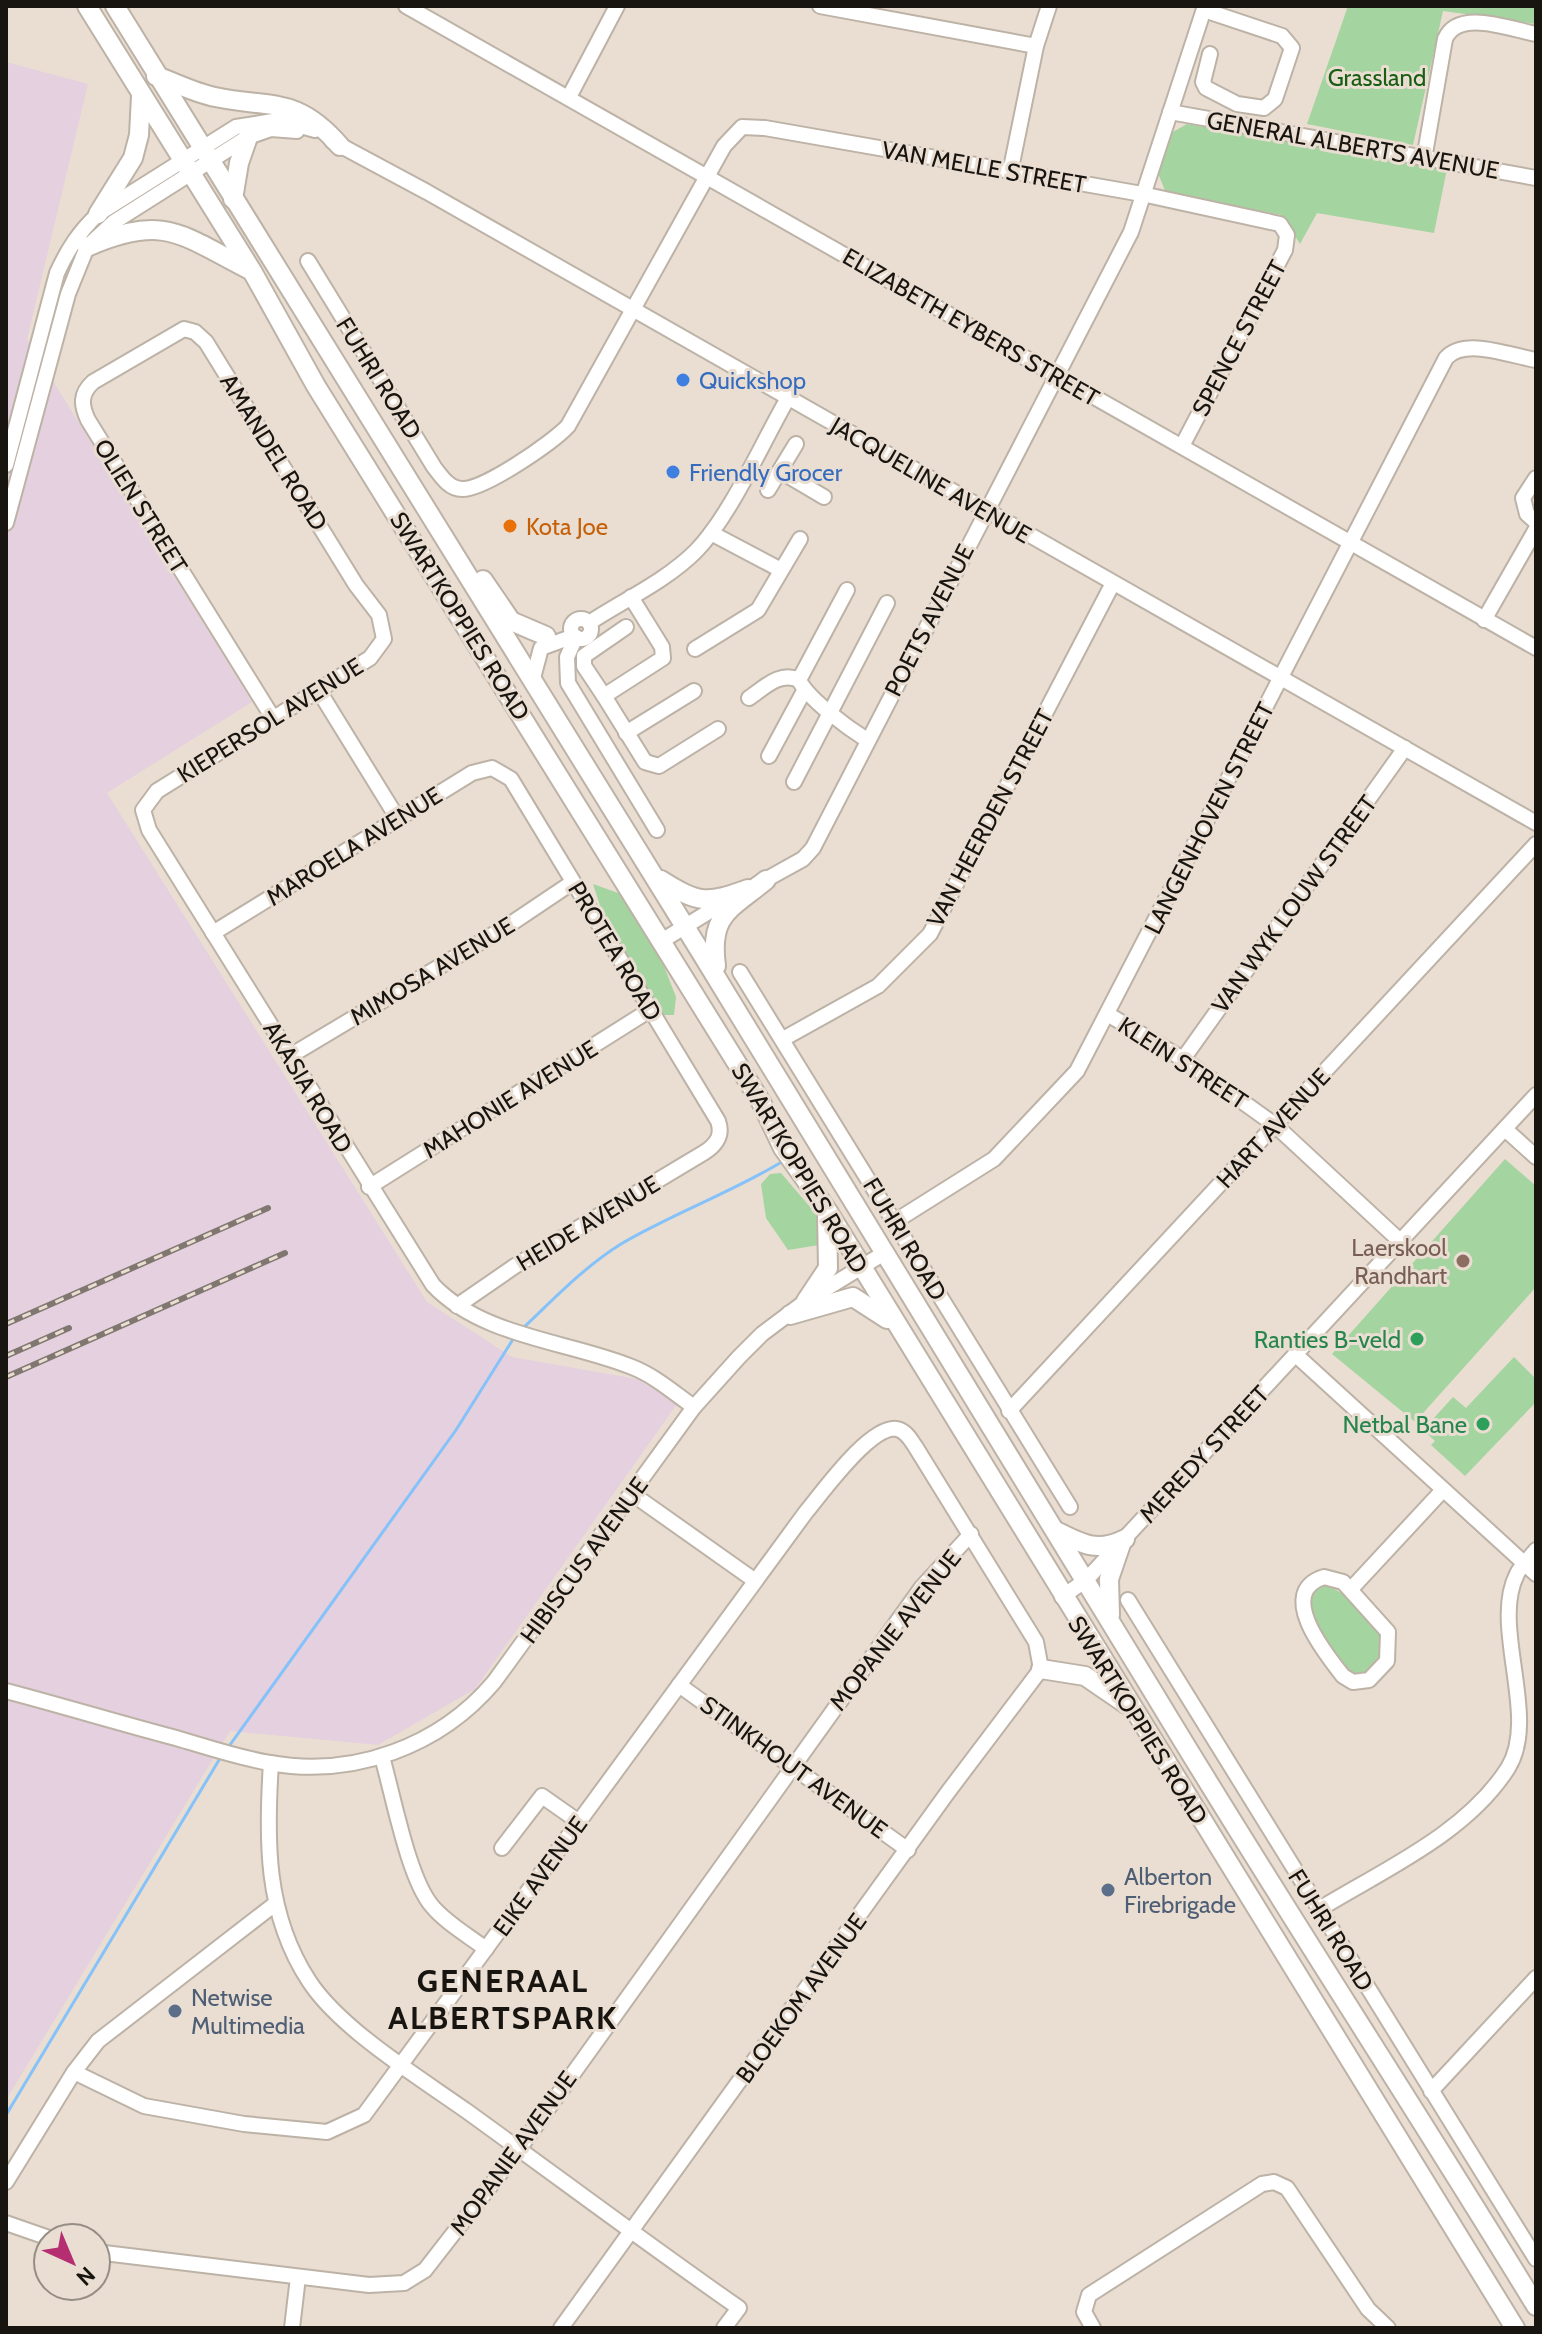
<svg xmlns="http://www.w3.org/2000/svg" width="1542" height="2334" viewBox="0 0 1542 2334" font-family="Cabin,sans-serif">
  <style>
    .industrial { fill: #e4d0de }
    .green { fill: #a4d49f }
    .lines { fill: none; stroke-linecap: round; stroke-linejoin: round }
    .stream { stroke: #84c2f9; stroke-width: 3 }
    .minor-casing { stroke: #bdb2a6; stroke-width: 18 }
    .major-casing { stroke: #bdb2a6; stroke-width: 22 }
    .minor { stroke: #fff; stroke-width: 14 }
    .major { stroke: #fff; stroke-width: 18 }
    .rail-casing { stroke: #807870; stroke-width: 6 }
    .rail { stroke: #eaded2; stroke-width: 3; stroke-dasharray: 9; stroke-linecap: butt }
    .shop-dot { fill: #3f7fe0; stroke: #eaded2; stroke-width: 3 }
    .food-dot { fill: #e8710a; stroke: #eaded2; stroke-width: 3 }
    .education-dot { fill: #8d6e63; stroke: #eaded2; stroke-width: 3 }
    .leisure-dot { fill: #2e9e5b; stroke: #eaded2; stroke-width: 3 }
    .service-dot { fill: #5c6f8a; stroke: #eaded2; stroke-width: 3 }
    .labels { text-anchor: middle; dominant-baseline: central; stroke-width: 6; stroke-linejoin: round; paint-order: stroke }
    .park-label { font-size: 24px; fill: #175d12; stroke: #eaded2 }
    .street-label { font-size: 24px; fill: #181410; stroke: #eaded2 }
    .shop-label { font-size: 24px; fill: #366cbe; stroke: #eaded2; text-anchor: start }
    .food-label { font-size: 24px; fill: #c56008; stroke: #eaded2; text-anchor: start }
    .education-label { font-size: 24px; fill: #785e54; stroke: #eaded2; text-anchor: end }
    .leisure-label { font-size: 24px; fill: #27864d; stroke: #eaded2; text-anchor: end }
    .service-label { font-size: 24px; fill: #4e5e75; stroke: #eaded2; text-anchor: start }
    .district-label { font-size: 32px; font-weight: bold; letter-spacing: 2px; fill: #181410; stroke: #eaded2 }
  </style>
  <rect width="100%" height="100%" fill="#eaded2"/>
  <path class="industrial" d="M6 62 88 84 27 339 252 702 107 793 427 1302 512 1357 637 1379 677 1404 475 1689 378 1745 230 1731 6 2100Z"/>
  <g class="green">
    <path d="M1348 6H1536V24L1443 11 1413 145 1307 124Z"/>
    <path d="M1187 124 1447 169 1434 233 1317 213 1300 244 1282 215 1166 193 1158 173 1171 133Z"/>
    <path d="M593 884 621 894 660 956 676 997 674 1015H655L611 939Z"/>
    <path d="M1505 1159 1536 1186V1287L1415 1422 1332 1354Z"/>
    <path d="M781 1173 817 1215 819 1245 788 1250 766 1218 761 1184 770 1174Z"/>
    <path d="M1514 1357 1536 1379V1402L1465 1476 1431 1445 1435 1441 1423 1430 1453 1397 1466 1408Z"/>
    <path d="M1321 1584C1340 1587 1372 1616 1381 1633 1384 1640 1382 1650 1381 1658L1361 1675C1341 1674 1315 1621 1308 1602Z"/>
  </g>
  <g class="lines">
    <g class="stream">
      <path d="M523 1328C555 1298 584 1267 621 1244 672 1214 728 1194 780 1163"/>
      <path d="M227 1749 456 1430 515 1336"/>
      <path d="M6 2115 222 1755"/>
    </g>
    <g class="minor-casing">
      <g id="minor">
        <path d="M406 6 1536 648"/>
        <path d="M820 6 1036 46"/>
        <path d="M1204 10 1282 36 1292 48 1275 99 1264 108 1237 104 1206 88 1203 82 1210 54"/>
        <path d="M569 97 617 6"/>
        <path d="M1170 112 1536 178"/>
        <path d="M332 141 427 192 1536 823"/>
        <path d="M1424 159 1445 39C1458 8 1510 29 1536 34"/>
        <path d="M1010 173 1036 46 1049 6"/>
        <path d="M308 261 434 467C441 476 449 489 462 489 484 490 553 442 568 426L724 146 742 127 765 128 1142 194 1280 224 1287 235 1285 250 1182 446"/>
        <path d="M6 465 57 273C68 249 79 232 98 214L236 127 279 120 315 130"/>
        <path d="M780 471 824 497"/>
        <path d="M1536 478 1523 498 1527 514 1536 522"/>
        <path d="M768 490 796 444"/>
        <path d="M6 523 68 294 87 247 114 222 248 137 271 129 297 131"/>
        <path d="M711 533 781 570"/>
        <path d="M847 590 799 680C808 699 848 728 867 740"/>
        <path d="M631 597 662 647 663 658 604 696 645 762 659 766 718 729"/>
        <circle cx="581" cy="629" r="10"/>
        <path d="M1484 620 1536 529"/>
        <path d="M589 623C624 600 666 581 696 551 731 515 762 443 788 398"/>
        <path d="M576 637 567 657 568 683 657 830"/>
        <path d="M695 649 758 610 800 539"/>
        <path d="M532 682 541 648 574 636"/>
        <path d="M319 691 398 819"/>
        <path d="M604 696 584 666V656L626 627"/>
        <path d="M749 698C765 687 780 671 799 680"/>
        <path d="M273 718 88 420C81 405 80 394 93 382L184 329 195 332 206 342 356 585 379 615 384 639 370 658 157 791 143 810 149 830 433 1285C482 1337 568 1341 632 1367 655 1376 674 1393 694 1407"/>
        <path d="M626 733 694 691"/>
        <path d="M769 756 804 691"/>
        <path d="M794 782 887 603"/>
        <path d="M756 885 803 859 813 848 1131 232 1205 6"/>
        <path d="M213 933 472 773 492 768 511 779 718 1121C723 1135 717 1144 705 1152L515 1266 457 1306"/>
        <path d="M660 942 731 898"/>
        <path d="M740 972 1070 1507"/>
        <path d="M1109 1015 1183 1059 1275 1125 1400 1241"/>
        <path d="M783 1039 878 986 930 934 1113 583"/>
        <path d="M290 1056 509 925 573 882"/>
        <path d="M1183 1059 1405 748"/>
        <path d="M1505 1129 1536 1157"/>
        <path d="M369 1187 650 1010"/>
        <path d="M894 1222 994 1159 1077 1071 1446 358C1465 337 1511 356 1536 360"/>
        <path d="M1296 1355 1536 1574"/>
        <path d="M1009 1411 1536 844"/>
        <path d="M631 1493 754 1580"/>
        <path d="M1324 1577 1343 1582 1388 1632 1387 1661 1369 1680 1353 1682 1343 1676C1324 1652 1276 1592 1324 1577Z"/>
        <path d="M1351 1589 1442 1491"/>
        <path d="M1062 1597 1086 1580 1536 1095"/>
        <path d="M1128 1600 1536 2259"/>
        <path d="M679 1685 908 1850"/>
        <path d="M6 1691C63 1706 119 1723 176 1738 207 1747 239 1758 270 1763 354 1778 440 1746 494 1682L694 1407 739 1357 762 1334 806 1301 886 1252"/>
        <path d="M382 1757C393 1794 408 1878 432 1906 446 1923 469 1936 486 1949"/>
        <path d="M271 1763C266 1839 265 1914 309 1981 340 2029 420 2078 468 2112 558 2177 647 2244 739 2308L724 2328"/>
        <path d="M502 1848 542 1796 579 1822"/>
        <path d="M1318 1910C1383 1870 1466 1834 1508 1768 1540 1717 1490 1626 1517 1574 1521 1565 1530 1558 1536 1550"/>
        <path d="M74 2072 144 2106 244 2124 327 2132 364 2115 806 1512C822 1493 871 1424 897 1429 906 1431 910 1439 915 1446L1036 1642 1041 1669 948 1792 561 2328"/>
        <path d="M1431 2091 1536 1978"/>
        <path d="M6 2182 74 2072 98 2041 275 1904"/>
        <path d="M6 2223 49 2238"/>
        <path d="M96 2252 369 2285 404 2283 425 2270 519 2149 922 1587 971 1534"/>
        <path d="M292 2328 298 2277"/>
        <path d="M1093 2328 1084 2312 1089 2295 1262 2184 1274 2182 1287 2188 1368 2309 1388 2328"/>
      </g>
    </g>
    <g class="major-casing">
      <g id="major">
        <path d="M87 6 252 271 316 386 761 1102 783 1148 827 1210 1515 2328"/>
        <path d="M115 6C464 567 812 1130 1155 1695 1279 1901 1411 2101 1536 2306"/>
        <path d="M156 76C176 83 195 93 215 97 271 109 296 95 340 146"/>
        <path d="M233 199 239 163 248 137"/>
        <path d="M98 214 133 158 139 135 141 96"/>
        <path d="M87 247C165 213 181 235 250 270"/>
        <path d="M483 580 511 621 546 636"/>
        <path d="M661 880C699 904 707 904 748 889"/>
        <path d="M716 966C709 914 730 910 766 880"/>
        <path d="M806 1301 828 1268 827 1214"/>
        <path d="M790 1315 853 1297 887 1319"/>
        <path d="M1056 1531C1082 1544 1097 1553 1125 1539"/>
        <path d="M1110 1615 1109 1579 1121 1544"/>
        <path d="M1041 1669 1085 1676 1126 1704"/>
      </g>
    </g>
    <use href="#minor" class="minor"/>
    <use href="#major" class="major"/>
    <g class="rail-casing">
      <g id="rail">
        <path d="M6 1324 268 1208"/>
        <path d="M6 1356 69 1328"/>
        <path d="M6 1377 285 1253"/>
      </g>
    </g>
    <use href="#rail" class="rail"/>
  </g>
  <g class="shop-dot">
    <circle cx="683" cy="380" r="8"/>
    <circle cx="673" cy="472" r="8"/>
  </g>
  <circle class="food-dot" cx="510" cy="526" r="8"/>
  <circle class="education-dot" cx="1463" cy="1261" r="8"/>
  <g class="leisure-dot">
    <circle cx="1417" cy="1339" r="8"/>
    <circle cx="1483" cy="1424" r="8"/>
  </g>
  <g class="service-dot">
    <circle cx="1108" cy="1890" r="8"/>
    <circle cx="175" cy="2011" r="8"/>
  </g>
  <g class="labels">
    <g class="park-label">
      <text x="1377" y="77">Grassland</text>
    </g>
    <g class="street-label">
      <text transform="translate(1353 145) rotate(10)">GENERAL ALBERTS AVENUE</text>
      <text transform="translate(984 167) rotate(10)">VAN MELLE STREET</text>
      <text transform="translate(971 327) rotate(30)">ELIZABETH EYBERS STREET</text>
      <text transform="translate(1239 338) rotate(-62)">SPENCE STREET</text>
      <text transform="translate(379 378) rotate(58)">FUHRI ROAD</text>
      <text transform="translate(274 452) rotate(58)">AMANDEL ROAD</text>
      <text transform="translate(931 480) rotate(30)">JACQUELINE AVENUE</text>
      <text transform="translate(141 506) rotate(58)">OLIEN STREET</text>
      <text transform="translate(460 616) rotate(58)">SWARTKOPPIES ROAD</text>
      <text transform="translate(929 620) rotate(-63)">POETS AVENUE</text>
      <text transform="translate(270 720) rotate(-32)">KIEPERSOL AVENUE</text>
      <text transform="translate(990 818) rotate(-62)">VAN HEERDEN STREET</text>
      <text transform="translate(1209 818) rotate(-63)">LANGENHOVEN STREET</text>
      <text transform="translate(354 846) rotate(-32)">MAROELA AVENUE</text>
      <text transform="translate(1294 904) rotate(-54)">VAN WYK LOUW STREET</text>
      <text transform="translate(615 951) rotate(59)">PROTEA ROAD</text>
      <text transform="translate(432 971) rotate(-31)">MIMOSA AVENUE</text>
      <text transform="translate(1183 1063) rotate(33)">KLEIN STREET</text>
      <text transform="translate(308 1087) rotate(59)">AKASIA ROAD</text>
      <text transform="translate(510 1099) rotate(-32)">MAHONIE AVENUE</text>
      <text transform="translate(1273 1128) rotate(-47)">HART AVENUE</text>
      <text transform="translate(800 1168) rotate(59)">SWARTKOPPIES ROAD</text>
      <text transform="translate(588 1223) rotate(-31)">HEIDE AVENUE</text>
      <text transform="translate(905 1239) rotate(59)">FUHRI ROAD</text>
      <text transform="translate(1204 1454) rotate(-47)">MEREDY STREET</text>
      <text transform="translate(584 1560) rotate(-54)">HIBISCUS AVENUE</text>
      <text transform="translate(895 1630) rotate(-52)">MOPANIE AVENUE</text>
      <text transform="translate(1138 1720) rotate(58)">SWARTKOPPIES ROAD</text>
      <text transform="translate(794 1767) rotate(36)">STINKHOUT AVENUE</text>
      <text transform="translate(540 1876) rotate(-54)">EIKE AVENUE</text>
      <text transform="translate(1331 1930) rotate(58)">FUHRI ROAD</text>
      <text transform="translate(801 1998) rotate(-54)">BLOEKOM AVENUE</text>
      <text transform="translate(513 2153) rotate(-54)">MOPANIE AVENUE</text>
    </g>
    <g class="shop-label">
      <text x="699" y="380">Quickshop</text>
      <text x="689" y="472">Friendly Grocer</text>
    </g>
    <g class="food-label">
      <text x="526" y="526">Kota Joe</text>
    </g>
    <g class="education-label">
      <text x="1447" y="1247">Laerskool<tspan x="1447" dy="28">Randhart</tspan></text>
    </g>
    <g class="leisure-label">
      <text x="1401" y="1339">Ranties B-veld</text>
      <text x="1467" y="1424">Netbal Bane</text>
    </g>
    <g class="service-label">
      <text x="1124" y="1876">Alberton<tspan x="1124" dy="28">Firebrigade</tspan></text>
      <text x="191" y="1997">Netwise<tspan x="191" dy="28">Multimedia</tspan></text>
    </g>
    <g class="district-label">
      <text x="503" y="1980">GENERAAL<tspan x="503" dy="37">ALBERTSPARK</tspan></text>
    </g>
  </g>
  <rect width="1542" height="2334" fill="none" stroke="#181410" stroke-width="16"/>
  <g transform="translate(72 2262) rotate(136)"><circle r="38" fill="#eaded2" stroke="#968d84" stroke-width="2"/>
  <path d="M0-6L14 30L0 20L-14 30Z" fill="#b52e72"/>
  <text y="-12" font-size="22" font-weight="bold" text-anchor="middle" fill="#181410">N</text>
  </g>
</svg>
